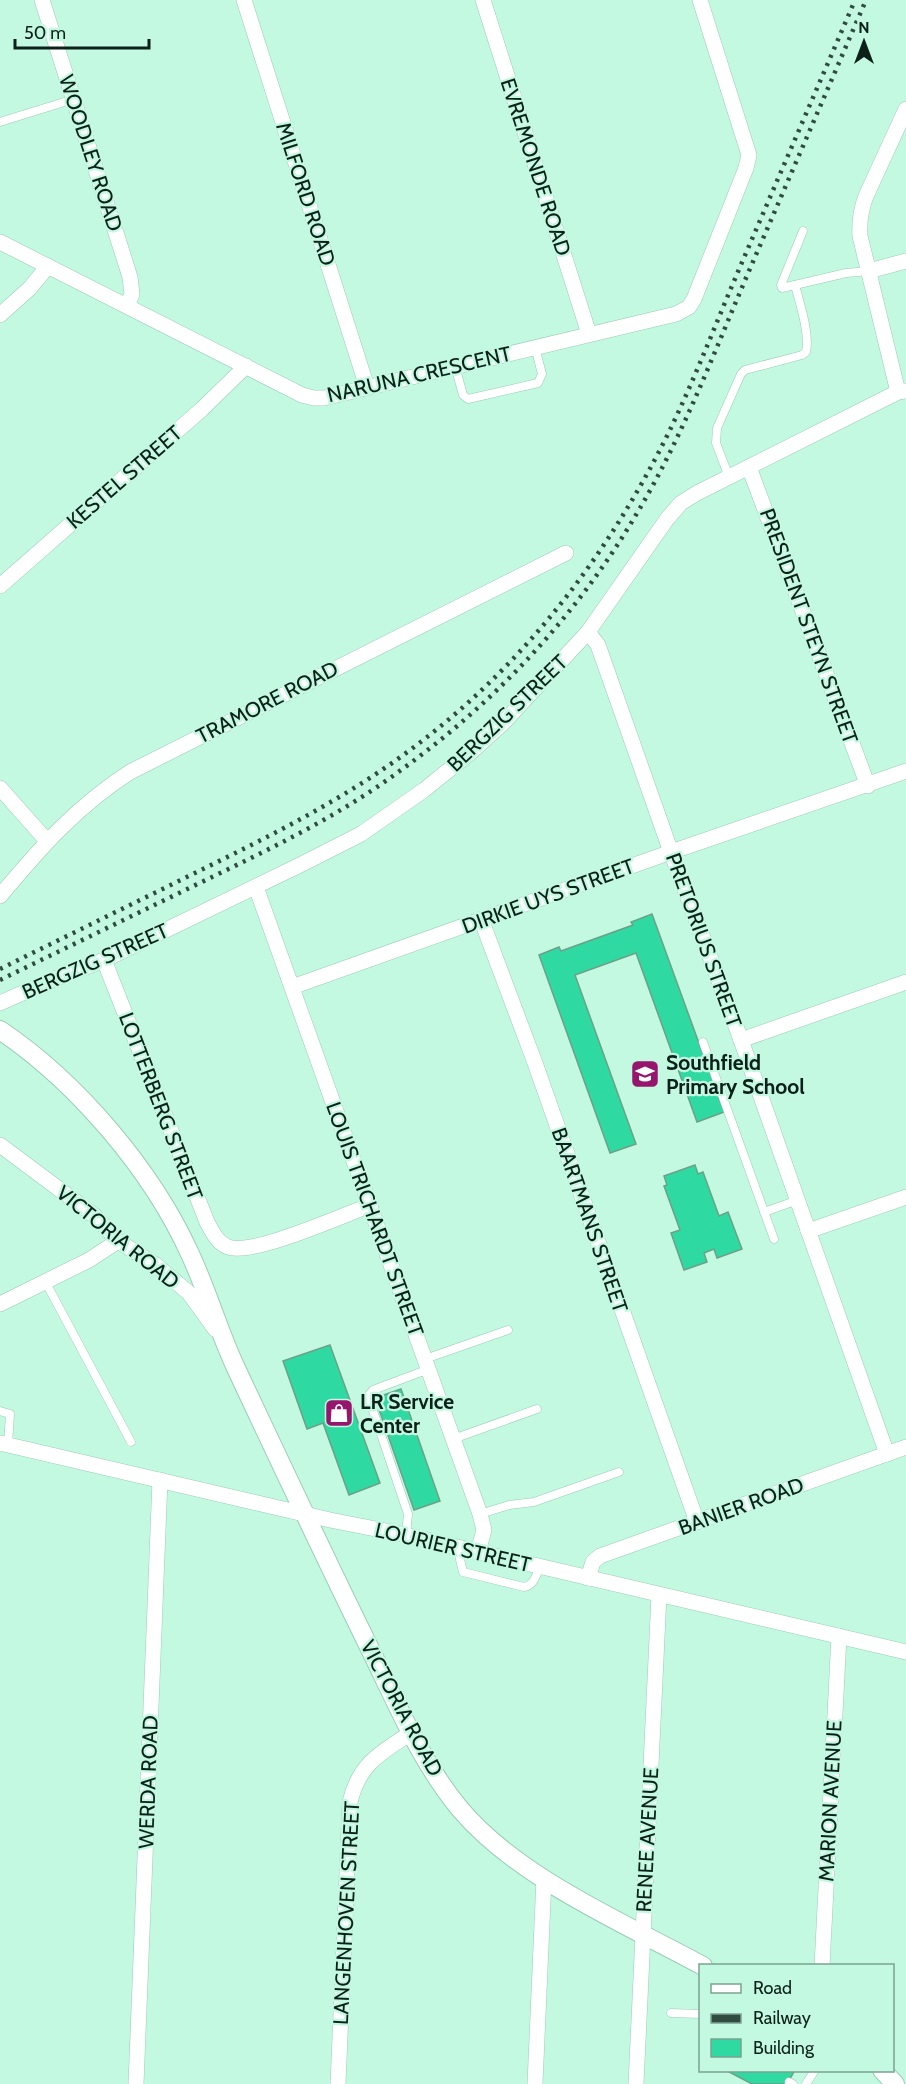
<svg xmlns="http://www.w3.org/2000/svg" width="906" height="2084" viewBox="0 0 906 2084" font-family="Cabin,sans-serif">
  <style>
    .building { fill: #2fdaa2; stroke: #6da089; stroke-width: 1.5 }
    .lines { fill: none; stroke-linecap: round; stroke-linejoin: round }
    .service-casing { stroke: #99cdb6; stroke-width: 9 }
    .minor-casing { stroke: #99cdb6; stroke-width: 16 }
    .tertiary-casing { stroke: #99cdb6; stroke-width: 20 }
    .service { stroke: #fff; stroke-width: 8 }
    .minor { stroke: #fff; stroke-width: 15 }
    .tertiary { stroke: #fff; stroke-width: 18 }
    .rail { stroke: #304b40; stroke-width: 4.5; stroke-dasharray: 3 6; stroke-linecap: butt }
    .labels { text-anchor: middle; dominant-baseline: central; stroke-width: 4.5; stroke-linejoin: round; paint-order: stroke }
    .street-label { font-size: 21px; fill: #0c2119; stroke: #c4f9e1 }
    .poi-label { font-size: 21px; font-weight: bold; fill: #0c2119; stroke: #c4f9e1; text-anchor: start }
  </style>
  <rect width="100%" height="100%" fill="#c4f9e1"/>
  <g class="building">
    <path d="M652 914 724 1112 697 1122 636 953 575 975 636 1144 610 1153 539 955 559 947 561 951 633 925 631 922Z"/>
    <path d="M695 1165 698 1174 703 1172 719 1216 728 1212 742 1249 717 1258 714 1249 704 1253 707 1262 684 1270 671 1233 680 1230 664 1186 667 1185 664 1176Z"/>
    <path d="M330 1345 380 1483 349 1495 323 1423 307 1429 283 1361Z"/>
    <path d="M401 1389 440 1501 414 1510 375 1398Z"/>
    <path d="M730 2070H795L787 2084H752L729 2072Z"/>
  </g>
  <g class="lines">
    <g class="service-casing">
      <g id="service">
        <path d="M0 122 74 99"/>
        <path d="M803 231 781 285 782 288 846 273 869 271"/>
        <path d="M455 366 463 395 468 399 538 383 542 374 535 347"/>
        <path d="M729 477 716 443 717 428 741 374 745 370 802 355 806 352C810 334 800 304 795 285"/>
        <path d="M703 1042 774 1239"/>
        <path d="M764 1212 798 1200"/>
        <path d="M45 1281 131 1442"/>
        <path d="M425 1359 508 1330"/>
        <path d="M0 1411 10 1414 8 1444"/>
        <path d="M453 1439 537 1409"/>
        <path d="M480 1514 509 1505 534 1502 619 1472"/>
        <path d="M406 1535 408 1514 368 1396 373 1390 429 1369"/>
        <path d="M457 1547 463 1572 524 1587C534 1586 536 1575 540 1567"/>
        <path d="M671 2013 700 2014"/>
        <path d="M789 2082 793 2084"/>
        <path d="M806 2084 815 2070"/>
      </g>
    </g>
    <g class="minor-casing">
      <g id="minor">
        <path d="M42 0 130 277 132 294 127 306"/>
        <path d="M244 0 367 387"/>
        <path d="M483 0 589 334"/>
        <path d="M0 242 302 395 314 398H324L676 314 689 307 694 299 746 168 749 155 700 0"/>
        <path d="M869 271 906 261"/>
        <path d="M0 315 30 288 48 266"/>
        <path d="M898 392 860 236C859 221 861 209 866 196L906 109"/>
        <path d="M749 467 868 786"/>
        <path d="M0 586 202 409 246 366"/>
        <path d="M588 632 598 645 671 852 741 1040 887 1454"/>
        <path d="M0 788 47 841"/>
        <path d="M256 887 480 1514 484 1530 478 1552"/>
        <path d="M0 896C41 847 76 807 130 772L566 553"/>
        <path d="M481 919 535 1063 697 1522"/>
        <path d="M104 960 207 1222C212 1231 217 1243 228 1247 253 1256 343 1215 371 1205"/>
        <path d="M292 987 671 852 906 771"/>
        <path d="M0 1003 52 980 104 960 302 864 361 834 424 790 470 753 503 723 588 632 667 519 681 503 697 493 898 392 906 391"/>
        <path d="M741 1040 906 982"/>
        <path d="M0 1145 95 1216 118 1241 156 1265 189 1293 215 1329"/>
        <path d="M808 1231 906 1197"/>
        <path d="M0 1304 89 1260 118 1241"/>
        <path d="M0 1443 330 1520 406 1535 906 1652"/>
        <path d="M588 1578 593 1562 600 1556 906 1447"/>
        <path d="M822 1966 839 1636"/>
        <path d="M136 2084 160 1480"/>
        <path d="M338 2084 350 1802C359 1764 380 1753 411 1733"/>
        <path d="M535 2084 544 1878"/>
        <path d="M636 2084 659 1595"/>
      </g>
    </g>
    <g class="tertiary-casing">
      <g id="tertiary">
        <path d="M0 1030C77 1082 152 1170 190 1254 207 1290 218 1329 235 1366 279 1460 323 1553 368 1645 396 1701 420 1761 460 1809 518 1878 624 1923 703 1966"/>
        <path d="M882 2070 895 2084"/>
      </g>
    </g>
    <use href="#service" class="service"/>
    <use href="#minor" class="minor"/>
    <use href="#tertiary" class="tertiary"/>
    <g class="rail">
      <path d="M0 969C65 937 130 905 195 873 272 835 349 797 418 744 525 663 607 556 667 436 693 383 714 328 737 274 776 183 816 91 855 0"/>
      <path d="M0 980C70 946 140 912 210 878 276 846 342 814 401 770 498 700 580 612 640 508 683 435 713 355 746 278 786 185 826 93 866 0"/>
    </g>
  </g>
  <defs>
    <g id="school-square" transform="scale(1.5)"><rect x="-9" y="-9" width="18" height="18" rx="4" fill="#96156d" stroke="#c4f9e1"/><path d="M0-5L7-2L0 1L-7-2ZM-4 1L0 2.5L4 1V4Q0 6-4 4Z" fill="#fff"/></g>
    <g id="shop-square" transform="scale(1.5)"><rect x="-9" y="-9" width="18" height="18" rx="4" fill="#96156d" stroke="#c4f9e1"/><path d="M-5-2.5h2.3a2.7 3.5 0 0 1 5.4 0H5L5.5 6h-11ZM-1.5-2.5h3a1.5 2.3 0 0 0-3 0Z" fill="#fff"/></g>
  </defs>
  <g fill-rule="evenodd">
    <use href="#school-square" x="645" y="1074"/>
    <use href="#shop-square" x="339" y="1413"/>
  </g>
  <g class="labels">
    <g class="street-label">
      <text transform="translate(91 153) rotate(72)">WOODLEY ROAD</text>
      <text transform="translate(536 167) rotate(72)">EVREMONDE ROAD</text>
      <text transform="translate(306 194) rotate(72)">MILFORD ROAD</text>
      <text transform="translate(419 374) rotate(-13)">NARUNA CRESCENT</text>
      <text transform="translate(124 477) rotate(-41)">KESTEL STREET</text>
      <text transform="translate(809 626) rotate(70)">PRESIDENT STEYN STREET</text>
      <text transform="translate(267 702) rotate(-27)">TRAMORE ROAD</text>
      <text transform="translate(507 713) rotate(-44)">BERGZIG STREET</text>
      <text transform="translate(548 896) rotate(-20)">DIRKIE UYS STREET</text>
      <text transform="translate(704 940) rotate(70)">PRETORIUS STREET</text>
      <text transform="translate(95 961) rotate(-24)">BERGZIG STREET</text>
      <text transform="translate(161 1106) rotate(69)">LOTTERBERG STREET</text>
      <text transform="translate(375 1219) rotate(70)">LOUIS TRICHARDT STREET</text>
      <text transform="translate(590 1220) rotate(71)">BAARTMANS STREET</text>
      <text transform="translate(118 1237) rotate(39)">VICTORIA ROAD</text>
      <text transform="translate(741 1506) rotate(-20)">BANIER ROAD</text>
      <text transform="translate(453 1547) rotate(13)">LOURIER STREET</text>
      <text transform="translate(402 1708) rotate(62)">VICTORIA ROAD</text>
      <text transform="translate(148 1782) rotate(-88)">WERDA ROAD</text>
      <text transform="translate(830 1801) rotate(-87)">MARION AVENUE</text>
      <text transform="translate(647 1840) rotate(-87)">RENEE AVENUE</text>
      <text transform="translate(346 1913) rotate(-87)">LANGENHOVEN STREET</text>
    </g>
    <g class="poi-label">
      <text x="666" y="1062">Southfield<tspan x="666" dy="24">Primary School</tspan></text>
      <text x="360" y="1401">LR Service<tspan x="360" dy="24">Center</tspan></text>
    </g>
  </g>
  <rect x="699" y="1964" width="195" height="108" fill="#c4f9e1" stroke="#7aa391" stroke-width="1.5"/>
  <rect x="711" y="1984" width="30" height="9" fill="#ffffff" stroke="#7aa391" stroke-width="1.5"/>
  <text x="753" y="1994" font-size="18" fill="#0c2119">Road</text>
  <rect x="711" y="2014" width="30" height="9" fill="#304b40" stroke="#7aa391" stroke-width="1.5"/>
  <text x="753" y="2024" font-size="18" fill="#0c2119">Railway</text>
  <rect x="711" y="2039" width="30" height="18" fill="#2fdaa2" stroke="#7aa391" stroke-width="1.5"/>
  <text x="753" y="2054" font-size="18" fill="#0c2119">Building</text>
  <g transform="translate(864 42)" stroke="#c4f9e1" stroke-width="4.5" paint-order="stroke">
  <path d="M0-4.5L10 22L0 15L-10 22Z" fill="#0c2119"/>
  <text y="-9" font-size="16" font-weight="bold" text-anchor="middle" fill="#0c2119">N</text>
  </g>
  <path d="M15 39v9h134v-9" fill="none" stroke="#0c2119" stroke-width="3"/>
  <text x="24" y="39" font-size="18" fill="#0c2119" stroke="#c4f9e1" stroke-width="4.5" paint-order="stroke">50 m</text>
</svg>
